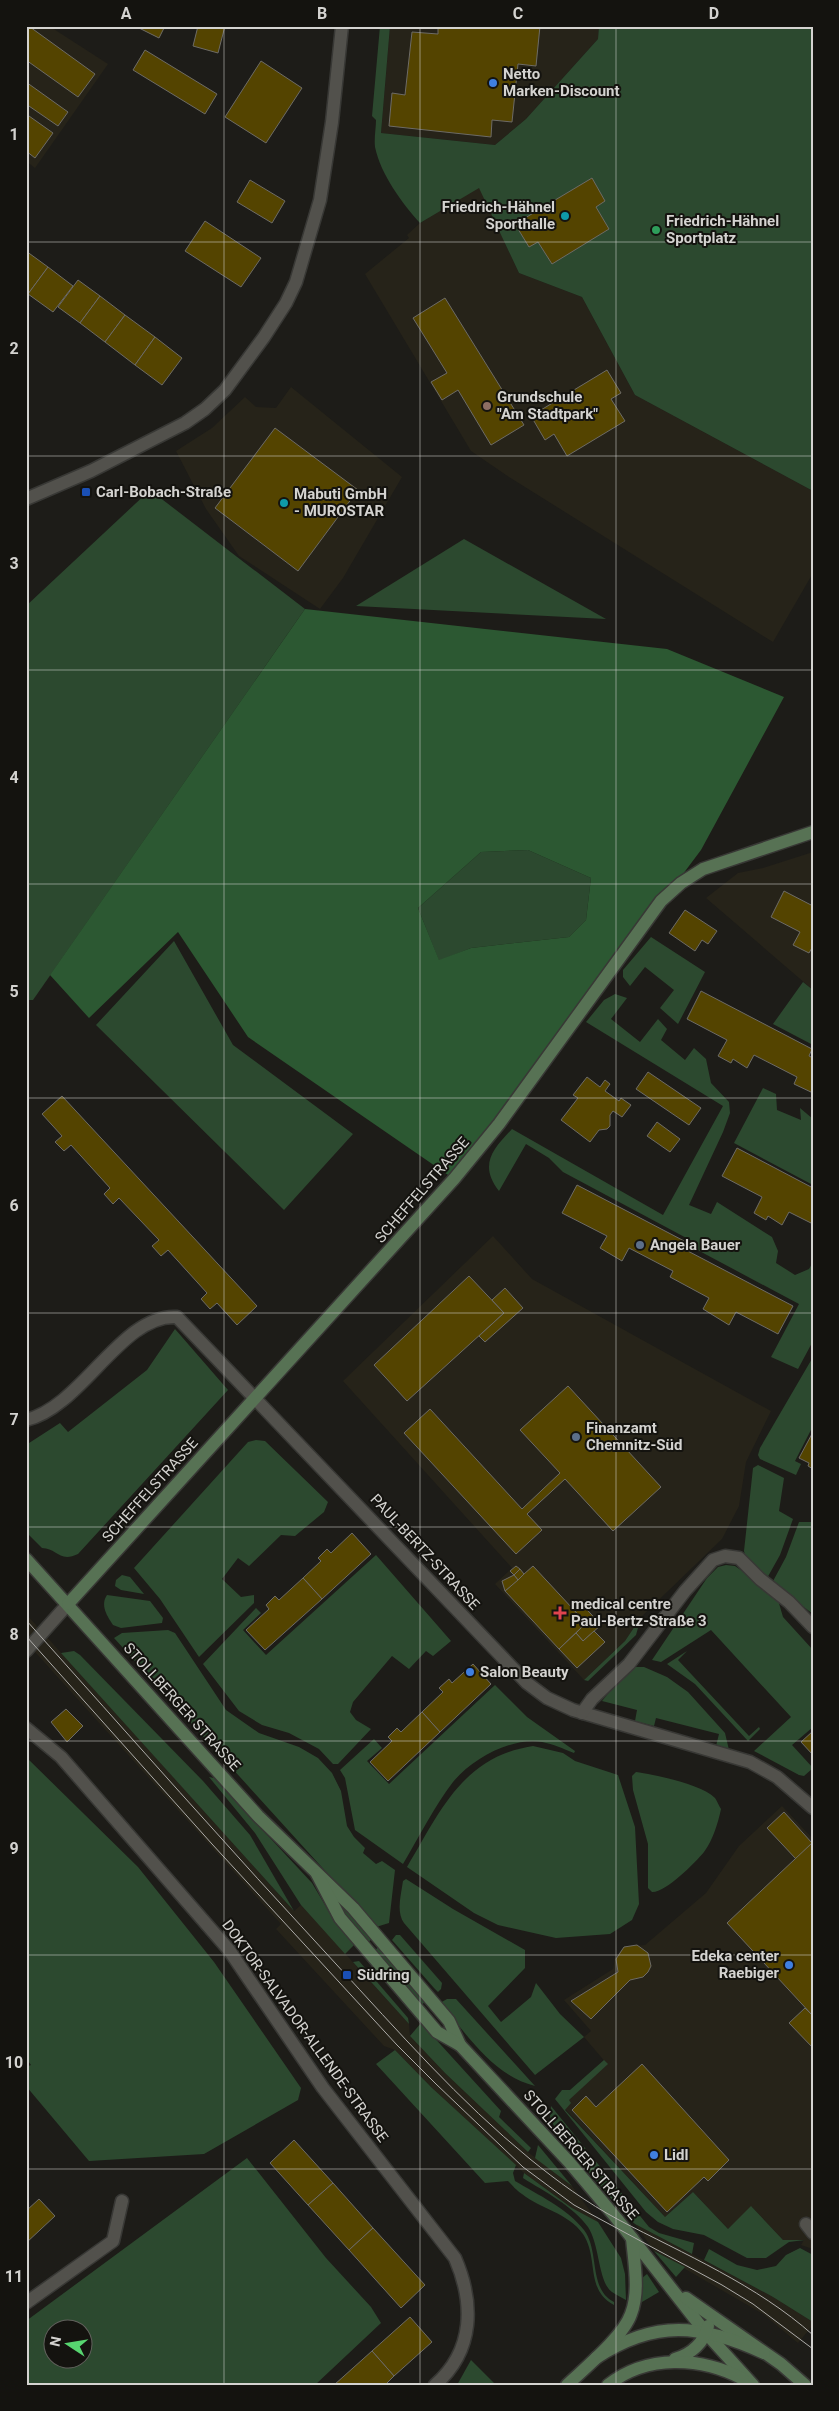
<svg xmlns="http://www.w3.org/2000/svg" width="839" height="2411" viewBox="0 0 839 2411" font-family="Roboto,sans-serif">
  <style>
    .built { fill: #262319 }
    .green { fill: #2c492f; fill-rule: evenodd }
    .forest { fill: #2c5832; fill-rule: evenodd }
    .building { fill: #544400; stroke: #6d6b66 }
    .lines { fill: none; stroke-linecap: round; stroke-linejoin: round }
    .minor-casing { stroke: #383835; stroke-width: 15 }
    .secondary-casing { stroke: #383835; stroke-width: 15 }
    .minor { stroke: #52514c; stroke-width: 12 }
    .secondary { stroke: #577254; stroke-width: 12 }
    .tram { stroke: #adaca9; stroke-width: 1 }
    .grid { fill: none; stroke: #d4d3d0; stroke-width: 1; stroke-opacity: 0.55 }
    .shop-dot { fill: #3f7fe0; stroke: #14130f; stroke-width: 2 }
    .culture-dot { fill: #0f9aa8; stroke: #14130f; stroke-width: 2 }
    .leisure-dot { fill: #2e9e5b; stroke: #14130f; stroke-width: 2 }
    .education-dot { fill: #8d6e63; stroke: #14130f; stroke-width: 2 }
    .transit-dot { fill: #1a4fb4; stroke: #14130f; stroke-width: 2 }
    .service-dot { fill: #5c6f8a; stroke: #14130f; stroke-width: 2 }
    .health-dot { fill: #e0444e; stroke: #14130f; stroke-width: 2 }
    .labels { text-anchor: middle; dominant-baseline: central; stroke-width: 4; stroke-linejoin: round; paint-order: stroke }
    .poi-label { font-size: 15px; font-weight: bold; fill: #d4d3d0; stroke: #14130f; text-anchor: start }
    .street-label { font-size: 15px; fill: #d4d3d0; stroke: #14130f }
    .neatline { fill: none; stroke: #d4d3d0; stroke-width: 2 }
    .grid-label { font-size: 16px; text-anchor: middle; font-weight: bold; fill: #d4d3d0 }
  </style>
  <rect width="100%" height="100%" fill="#1d1c18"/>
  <g class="built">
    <path d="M28 26H49L108 64 35 168 26 161Z"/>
    <path d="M390 26H599L598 39 526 119 495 145 381 133Z"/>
    <path d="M479 187 519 273 582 297 635 395 813 491V573L773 642 509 477 471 451 365 274 409 238 407 235 420 223Z"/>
    <path d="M291 387 402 477 343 578 320 609 239 556 206 509 176 451 212 428 245 397 256 407 276 408Z"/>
    <path d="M813 852V990L706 898 738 873 763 868Z"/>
    <path d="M493 1236 532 1279 771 1411 746 1462 739 1506 722 1539 641 1617 625 1641 584 1680 495 1584 512 1568 343 1381Z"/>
    <path d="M26 1614 294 1911 301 1905 409 2024 410 2036 445 2073 528 2152 572 2186 598 2222 572 2208 524 2173 431 2087 395 2050 384 2046 276 1929 281 1924 26 1642Z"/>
    <path d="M782 1806 813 1839V2248H810L801 2245 804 2240H783L752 2207 728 2229 693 2192 665 2217 565 2109 568 2100 607 2064 584 2037 591 2031 564 2000 613 1969 615 1958 623 1947 645 1945 706 1893 739 1846Z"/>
    <path d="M635 2224 773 2297 813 2322V2325L798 2343 763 2314 654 2251Z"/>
  </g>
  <g class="green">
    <path d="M380 26H390L381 133 495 145 526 119 598 39 599 26H813V491L635 395 582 297 519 273 479 188 420 223C402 203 381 175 375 147 374 138 376 128 376 120L372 116Z"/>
    <path d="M150 490 305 609 33 1000H26V606Z"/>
    <path d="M464 539 606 619 356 606Z"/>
    <path d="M528 850 591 878 586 920 569 937 471 948 439 961 418 908 481 852Z"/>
    <path d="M651 937 705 972 678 1024 660 1008 674 990 645 967 630 986 623 977V970Z"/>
    <path d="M174 941 233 1045 353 1134 284 1210 96 1025Z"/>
    <path d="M803 982 813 990V1045L773 1024Z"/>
    <path d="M615 994 627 998 611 1019 640 1042 658 1019 667 1029 661 1040 685 1060 694 1048 706 1059 711 1083 729 1102 730 1113 723 1132 689 1205 711 1214 717 1202 772 1237 778 1251 776 1263 795 1275 809 1269 813 1262V1341L798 1369 771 1357 799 1304 690 1246 692 1241 563 1172 549 1158 526 1144 499 1191C479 1165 492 1150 512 1129L663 1215 723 1106 586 1022 604 1000Z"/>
    <path d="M763 1088 776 1094 777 1110 801 1120 800 1108 813 1119V1185L734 1143Z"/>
    <path d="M175 1329 228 1390 78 1554C59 1563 57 1548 42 1548L26 1532V1445L60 1423 68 1432 147 1370Z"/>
    <path d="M813 1357V1426L795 1461 801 1464 796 1475 760 1459 758 1455 760 1448Z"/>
    <path d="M256 1440 265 1441 328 1502 324 1512 295 1536 281 1535 249 1566 238 1558 222 1579 241 1597 254 1595V1603L199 1657 160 1599 134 1568 248 1442Z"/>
    <path d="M758 1465 784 1478 779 1511 793 1519 780 1555 766 1580 746 1559 744 1551 753 1468Z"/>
    <path d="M799 1522H813V1614L772 1583 786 1557Z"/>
    <path d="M376 1555 451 1641 433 1656 426 1651 409 1669 392 1656 353 1702 350 1712 356 1720 371 1729 338 1764H333L319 1749 289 1733 262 1725 239 1711 203 1664 256 1608 261 1613 243 1630 266 1655Z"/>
    <path d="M726 1565 735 1566 751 1577 778 1600 783 1617 813 1650V1727L792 1745 813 1768 804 1776 799 1775 754 1751 791 1717 711 1630 661 1662 652 1660 707 1578 718 1567Z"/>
    <path d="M122 1575 130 1577 144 1594 121 1590 115 1586 116 1580Z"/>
    <path d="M107 1595 150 1601 163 1618 162 1623 121 1628 113 1625C107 1616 100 1605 107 1595Z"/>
    <path d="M641 1617 636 1635 588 1681 584 1680 625 1641Z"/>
    <path d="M168 1630 175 1633 226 1710 259 1733 299 1747 318 1758 332 1773 341 1791 347 1826 354 1837 365 1848 363 1853 376 1864 382 1861 395 1870 389 1923 376 1927 114 1638 122 1633Z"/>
    <path d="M74 1651 80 1655 203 1781 250 1835 294 1911 61 1653Z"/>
    <path d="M687 1651 678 1660 749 1736 759 1727 760 1729 748 1741 695 1684 667 1664Z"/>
    <path d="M630 1667H644L667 1677 688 1692 725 1733 729 1750 716 1746 719 1734 656 1718 654 1726 635 1721 637 1710 602 1701Z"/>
    <path d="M495 1685 527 1717 575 1751 574 1753C564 1749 553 1744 542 1742 511 1737 472 1759 453 1782 434 1807 419 1837 403 1864L355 1830 345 1778 340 1770 374 1739 382 1748 367 1761 389 1784Z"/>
    <path d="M533 1746 563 1753 575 1761 618 1775 635 1827 639 1904 632 1920 610 1934 556 1938 498 1925 474 1913 407 1867C440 1812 462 1757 533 1746Z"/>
    <path d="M26 1757 138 1867 214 1962 301 2088 298 2100 204 2154 89 2161 26 2086V2067L31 2065 26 2058Z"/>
    <path d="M636 1772C655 1775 701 1784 715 1798 717 1801 719 1806 721 1809 718 1823 713 1840 704 1852 695 1863 665 1893 652 1892L648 1888V1844L633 1790 632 1776Z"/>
    <path d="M209 1777 214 1778 312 1883 334 1920 355 1944 345 1954 301 1905 255 1833Z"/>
    <path d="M406 1879 453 1909 525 1950V1968L488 2006 501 2022 531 1997 536 1983 560 2014 584 2037 535 2075 404 1923C396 1912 401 1895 403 1881Z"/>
    <path d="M340 1906H344L372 1939 367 1943 346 1918Z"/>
    <path d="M396 1935H400L442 1983 441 1989 438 1992 434 1988 392 1940Z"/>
    <path d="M378 1947 425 2002 420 2006 374 1952Z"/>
    <path d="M359 1961 408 2018 409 2024 353 1962Z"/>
    <path d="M447 1999H456L535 2086C493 2076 467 2034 440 2003Z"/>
    <path d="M421 2023 501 2111 499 2117 531 2148 528 2152 445 2073 410 2036Z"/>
    <path d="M395 2050 431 2087 516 2165 513 2173 515 2181C538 2195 567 2208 584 2230 600 2251 588 2289 614 2302V2305C585 2290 599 2258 583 2234 568 2213 541 2209 522 2194 517 2191 512 2185 508 2181L485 2183 376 2064Z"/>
    <path d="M604 2060 608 2064 569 2100 571 2103 565 2110 665 2217 693 2192 728 2229 751 2206 783 2240H805L789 2242 766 2258H747L704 2235 673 2229 658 2222 646 2212 555 2099 562 2090H570Z"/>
    <path d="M551 2106 649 2227 659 2233 694 2243 692 2254 635 2224 626 2216 559 2137 550 2117Z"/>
    <path d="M538 2145 572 2186 535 2158Z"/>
    <path d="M247 2158 326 2258 371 2307 381 2323 315 2385H26V2321ZM52 2328H82V2358H52Z"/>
    <path d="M524 2173 572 2208 598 2222 621 2258 625 2274 626 2300C621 2297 616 2295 612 2292 598 2282 600 2245 588 2227 573 2206 545 2192 523 2178Z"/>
    <path d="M800 2248 813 2255V2322L773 2297 704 2260 709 2249 737 2265 757 2270 776 2266 786 2255Z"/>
    <path d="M654 2251 685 2267 676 2277Z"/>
    <path d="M647 2274 659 2292 642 2302V2278Z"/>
    <path d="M471 2360 496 2385H457Z"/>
  </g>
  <path class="forest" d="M305 609 667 649 784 697 701 850 454 1179 248 1037 178 932 89 1018 50 975ZM528 850 591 878 586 920 569 937 471 948 439 960 418 908 481 852Z"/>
  <g class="building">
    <path d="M135 26H165L159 38Z"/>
    <path d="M198 26H225L218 53 193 46Z"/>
    <path d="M438 26H540L536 66 518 64 512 122 492 120 491 137 389 126 392 93 405 95 412 32 438 34Z"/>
    <path d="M30 27 95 74 78 97 26 60V32Z"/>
    <path d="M145 50 217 94 205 114 133 70Z"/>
    <path d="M261 61 302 88 266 143 225 117Z"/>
    <path d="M26 82 68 112 58 126 26 104Z"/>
    <path d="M29 116 53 133 35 158 26 151V120Z"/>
    <path d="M592 178 605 201 596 207 609 229 552 264 538 242 529 247 515 224Z"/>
    <path d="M250 180 285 201 272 223 237 202Z"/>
    <path d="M205 221 261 258 241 287 185 251Z"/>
    <path d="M26 251 48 267 28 294 26 292Z"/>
    <path d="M48 267 73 286 53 312 28 294Z"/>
    <path d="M78 280 100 296 80 323 58 307Z"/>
    <path d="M100 296 125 315 105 342 80 323Z"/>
    <path d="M445 298 524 425 491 445 458 390 442 400 431 382 447 373 413 318Z"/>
    <path d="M125 315 155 337 135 365 105 342Z"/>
    <path d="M155 337 182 358 162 385 135 365Z"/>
    <path d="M607 370 621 393 611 399 625 421 567 456 554 434 545 440 531 416Z"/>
    <path d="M275 428 358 490 298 571 215 508Z"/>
    <path d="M784 891 813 906V946L809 953 793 945 800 932 771 917Z"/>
    <path d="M685 910 717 931 708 944 702 940 695 951 669 933Z"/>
    <path d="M701 991 812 1049 809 1056 813 1058V1093L794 1084 797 1077 754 1055 747 1068 733 1059 731 1063 718 1056 727 1040 687 1019Z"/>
    <path d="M648 1072 701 1108 689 1125 636 1089Z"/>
    <path d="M587 1077 600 1087 605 1080 610 1084 605 1091 619 1101 621 1098 631 1105 622 1117 613 1111 610 1115V1126L607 1129 599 1130 590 1142 561 1120 578 1098 573 1095Z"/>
    <path d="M62 1096 257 1306 237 1325 217 1303 210 1309 201 1299 207 1293 168 1250 161 1256 152 1246 159 1240 119 1198 113 1204 104 1194 110 1188 71 1145 64 1151 55 1142 62 1136 42 1114Z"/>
    <path d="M657 1122 680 1139 670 1152 647 1136Z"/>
    <path d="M737 1148 813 1188V1224L789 1212 782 1225 768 1216 766 1220 754 1213 762 1197 722 1176Z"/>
    <path d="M577 1185 688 1243 684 1249 793 1306 778 1334 736 1312 729 1325 703 1309 709 1298 670 1277 673 1271 629 1248 622 1261 600 1248 607 1236 562 1213Z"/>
    <path d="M469 1276 504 1313 407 1401 374 1365Z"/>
    <path d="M505 1288 523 1308 485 1342 479 1336 504 1313 492 1300Z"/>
    <path d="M568 1386 661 1487 613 1531 565 1479 527 1514 542 1530 516 1554 404 1433 430 1409 522 1509 560 1473 520 1430Z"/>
    <path d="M813 1432V1469L808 1466 809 1463 799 1458Z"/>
    <path d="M352 1533 371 1554 322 1599 303 1578 321 1561 318 1558 327 1549 331 1553Z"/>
    <path d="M516 1566 520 1569 514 1575 510 1571Z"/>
    <path d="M533 1566 586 1623 559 1649 505 1591Z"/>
    <path d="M520 1569 524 1574 518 1580 514 1575Z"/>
    <path d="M514 1575 518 1580 505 1591 502 1581Z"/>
    <path d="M303 1578 322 1599 265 1650 246 1630 269 1609 266 1605 275 1596 279 1600Z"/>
    <path d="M580 1602 601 1625 583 1641 576 1633 586 1623 573 1609Z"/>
    <path d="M594 1631 605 1642 577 1668 559 1649 576 1633 583 1641Z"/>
    <path d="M473 1664 491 1684 440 1732 422 1712 443 1692 439 1688 449 1679 452 1683Z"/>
    <path d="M66 1709 83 1726 67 1742 51 1722Z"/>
    <path d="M422 1712 440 1732 388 1781 370 1762 392 1741 388 1737 397 1728 401 1732Z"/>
    <path d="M813 1731V1755L801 1742Z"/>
    <path d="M784 1812 812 1843 796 1859 767 1828Z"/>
    <path d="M812 1843 813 1844V2016L727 1923Z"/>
    <path d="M637 1945 648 1953 651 1966 648 1972 643 1977 630 1980 591 2019 571 2001 618 1972 616 1959 624 1947Z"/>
    <path d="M805 2008 813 2016V2048L789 2023Z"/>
    <path d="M642 2064 729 2160 708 2181 704 2177 667 2212 572 2110 586 2096 596 2107Z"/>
    <path d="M294 2140 333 2183 308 2205 270 2163Z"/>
    <path d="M333 2183 373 2228 349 2250 308 2205Z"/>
    <path d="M39 2199 55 2216 26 2243V2211Z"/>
    <path d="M373 2228 425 2285 401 2308 349 2250Z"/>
    <path d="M410 2317 432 2342 394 2376 372 2351Z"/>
    <path d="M372 2351 394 2376 385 2385H334Z"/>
  </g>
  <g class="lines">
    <g class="minor-casing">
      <g id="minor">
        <path d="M26 499 91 471 185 423 205 409 225 390 264 337 286 303 296 282 320 200 332 122 342 26"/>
        <path d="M26 1420C82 1407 122 1313 177 1317L527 1683 547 1698 573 1710 750 1762 777 1777 813 1808"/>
        <path d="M26 1651 68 1604"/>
        <path d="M582 1713 592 1699 629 1664 685 1591 713 1560 725 1556 739 1558 760 1579 789 1602 813 1627"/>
        <path d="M26 1728 61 1757 229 1950 323 2088 455 2258C474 2302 475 2350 435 2385"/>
        <path d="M806 2224 813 2233"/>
        <path d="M26 2303 113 2241 122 2201"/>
      </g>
    </g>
    <g class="secondary-casing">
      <g id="secondary">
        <path d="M26 1559 258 1816 353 1908 449 2021 460 2045"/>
        <path d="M68 1604 454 1179 499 1124 661 901 681 883 703 869 813 832"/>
        <path d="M317 1874 340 1918 437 2032 460 2045 569 2162 617 2219 706 2333 753 2385"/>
        <path d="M686 2298 781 2364 805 2385"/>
        <path d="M596 2358C655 2319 701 2324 764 2353"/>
        <path d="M675 2359C691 2354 704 2343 708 2326"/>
        <path d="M567 2385C585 2368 623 2337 631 2314 640 2291 634 2262 632 2238"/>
        <path d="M608 2385C647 2354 701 2357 743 2379"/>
      </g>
    </g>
    <use href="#minor" class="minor"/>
    <use href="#secondary" class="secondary"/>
    <g class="tram">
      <path d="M26 1620C129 1735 231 1851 336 1964 398 2031 459 2101 530 2159 557 2181 587 2203 619 2220 684 2254 757 2285 813 2335"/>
      <path d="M26 1636 212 1844 397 2045 436 2084 523 2167 574 2205 722 2285 753 2304 813 2349"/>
    </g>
  </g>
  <path class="grid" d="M224 26V2385M420 26V2385M616 26V2385M26 242H813M26 456H813M26 670H813M26 884H813M26 1098H813M26 1313H813M26 1527H813M26 1741H813M26 1955H813M26 2169H813"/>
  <g class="shop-dot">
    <circle cx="493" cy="83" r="5"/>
    <circle cx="470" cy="1672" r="5"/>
    <circle cx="789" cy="1965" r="5"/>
    <circle cx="654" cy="2155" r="5"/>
  </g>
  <g class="culture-dot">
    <circle cx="565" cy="216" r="5"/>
    <circle cx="284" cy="503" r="5"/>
  </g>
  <circle class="leisure-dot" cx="656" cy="230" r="5"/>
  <circle class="education-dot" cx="487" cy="406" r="5"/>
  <g class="transit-dot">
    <rect x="81" y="487" width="10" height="10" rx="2.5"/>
    <rect x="342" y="1970" width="10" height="10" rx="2.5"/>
  </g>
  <g class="service-dot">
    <circle cx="640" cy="1245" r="5"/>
    <circle cx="576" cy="1437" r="5"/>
  </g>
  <path class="health-dot" d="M557.5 1605.5h5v5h5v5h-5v5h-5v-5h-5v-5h5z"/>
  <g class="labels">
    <g class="poi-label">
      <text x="503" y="74">Netto<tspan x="503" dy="17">Marken-Discount</tspan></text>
      <text x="555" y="207" text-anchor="end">Friedrich-Hähnel<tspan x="555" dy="17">Sporthalle</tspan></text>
      <text x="666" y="221">Friedrich-Hähnel<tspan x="666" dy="17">Sportplatz</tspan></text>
      <text x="497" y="397">Grundschule<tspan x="497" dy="17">"Am Stadtpark"</tspan></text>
      <text x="96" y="492">Carl-Bobach-Straße</text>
      <text x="294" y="494">Mabuti GmbH<tspan x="294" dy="17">- MUROSTAR</tspan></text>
      <text x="650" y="1245">Angela Bauer</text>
      <text x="586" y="1428">Finanzamt<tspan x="586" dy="17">Chemnitz-Süd</tspan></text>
      <text x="571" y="1604">medical centre<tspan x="571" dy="17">Paul-Bertz-Straße 3</tspan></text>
      <text x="480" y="1672">Salon Beauty</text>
      <text x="779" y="1956" text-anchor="end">Edeka center<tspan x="779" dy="17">Raebiger</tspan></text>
      <text x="357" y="1975">Südring</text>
      <text x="664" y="2155">Lidl</text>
    </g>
    <g class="street-label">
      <text transform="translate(422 1190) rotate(-49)">SCHEFFELSTRASSE</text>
      <text transform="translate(150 1490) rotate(-48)">SCHEFFELSTRASSE</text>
      <text transform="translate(425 1552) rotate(47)">PAUL-BERTZ-STRASSE</text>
      <text transform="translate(182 1707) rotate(48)">STOLLBERGER STRASSE</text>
      <text transform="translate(305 2031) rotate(54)">DOKTOR-SALVADOR-ALLENDE-STRASSE</text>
      <text transform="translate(581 2155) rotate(49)">STOLLBERGER STRASSE</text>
    </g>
  </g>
  <rect width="839" height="2411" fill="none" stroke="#14130f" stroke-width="55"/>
  <g transform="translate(68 2344) rotate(282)"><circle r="24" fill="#14130f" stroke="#61605c"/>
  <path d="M0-4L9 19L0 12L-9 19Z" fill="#57d570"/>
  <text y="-8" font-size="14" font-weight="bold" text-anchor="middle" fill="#d4d3d0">N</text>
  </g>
  <rect x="28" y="28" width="784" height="2356" class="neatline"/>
  <g class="grid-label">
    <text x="126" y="19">A</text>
    <text x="322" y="19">B</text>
    <text x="518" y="19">C</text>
    <text x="714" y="19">D</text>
    <text x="14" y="140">1</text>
    <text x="14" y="354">2</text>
    <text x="14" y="569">3</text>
    <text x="14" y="783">4</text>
    <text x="14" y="997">5</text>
    <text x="14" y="1211">6</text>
    <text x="14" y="1425">7</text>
    <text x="14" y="1640">8</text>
    <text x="14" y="1854">9</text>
    <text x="14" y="2068">10</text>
    <text x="14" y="2282">11</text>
  </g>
</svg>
